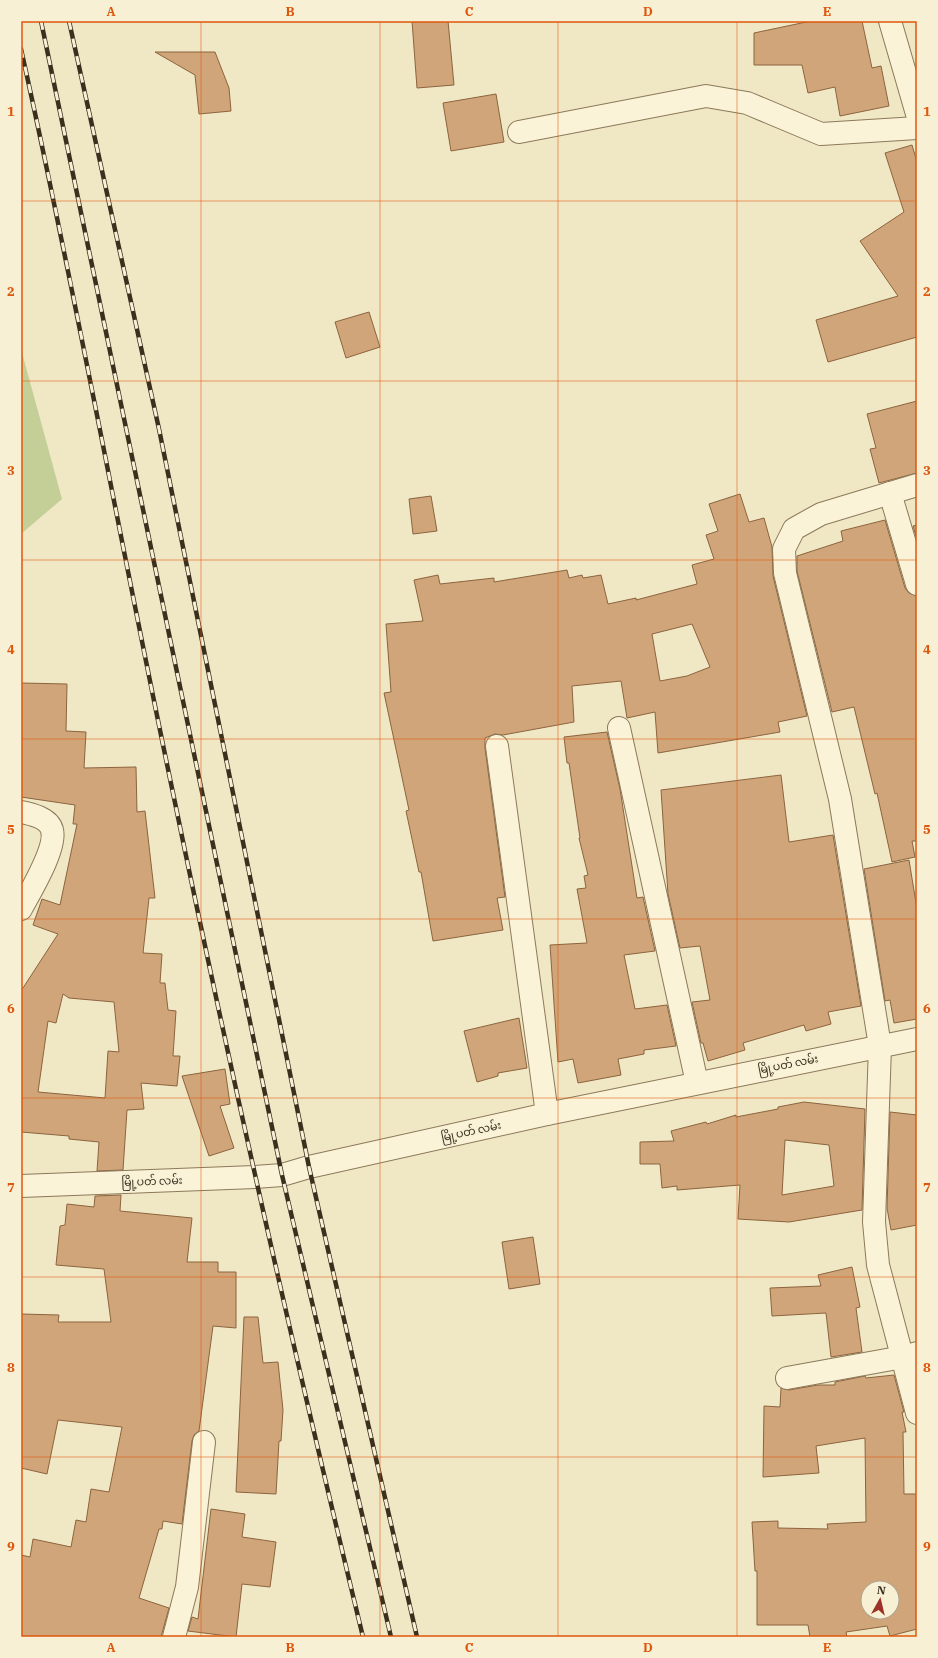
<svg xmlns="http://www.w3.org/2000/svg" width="938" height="1658" viewBox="0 0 938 1658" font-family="'IBM Plex Serif','Noto Sans Myanmar',serif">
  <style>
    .green { fill: #c4cf98 }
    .building { fill: #d0a579; stroke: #8c643e; fill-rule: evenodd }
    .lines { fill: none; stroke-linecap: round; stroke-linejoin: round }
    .minor-casing { stroke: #8c795a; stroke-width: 24 }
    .minor { stroke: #faf3d8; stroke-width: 22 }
    .rail-casing { stroke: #3b2f1e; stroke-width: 4.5 }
    .rail { stroke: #f7f0d5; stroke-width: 3; stroke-dasharray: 9; stroke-linecap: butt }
    .grid { fill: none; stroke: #df570d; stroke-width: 1; stroke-opacity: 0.55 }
    .labels { text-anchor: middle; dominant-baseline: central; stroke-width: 3; stroke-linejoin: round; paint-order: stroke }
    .street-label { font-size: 11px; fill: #3b2f1e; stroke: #f7f0d5 }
    .neatline { fill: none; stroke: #df570d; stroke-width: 1.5 }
    .grid-label { font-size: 13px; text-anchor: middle; font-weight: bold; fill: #df570d }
  </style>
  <rect width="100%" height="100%" fill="#f0e7c5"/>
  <path class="green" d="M21 349 62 499 21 534Z"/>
  <g class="building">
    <path d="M412 21H448L454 85 417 88Z"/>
    <path d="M811 21H862L872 68 881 66 889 106 840 116 835 87 808 93 802 65H754V33Z"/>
    <path d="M155 52H215L229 88 231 111 199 114 195 75Z"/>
    <path d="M496 94 504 142 451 151 443 103Z"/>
    <path d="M912 145 917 162V337L828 362 816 320 898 296 860 241 904 212 885 153Z"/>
    <path d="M369 312 380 347 346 358 335 322Z"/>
    <path d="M917 401V473L879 483 870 449 876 448 867 414Z"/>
    <path d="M740 494 749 522 764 518 772 547 773 576 807 716 778 722 780 732 658 753 655 712 627 718 621 681 572 686 574 722 503 735 495 734 485 738V748L505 897 497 898 503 930 433 941 421 872H419L406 811 409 810 384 693 391 692 386 624 423 621 414 580 438 575 440 584 494 578V582L567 570 569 578 582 575 583 578 601 575 608 604 636 598V600L697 584 692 565 714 559 706 535 718 531 709 504ZM692 624 710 667 687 676 660 681 652 634Z"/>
    <path d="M431 496 437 531 413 534 409 499Z"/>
    <path d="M885 520 905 588 909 593 917 596V841H912L915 857 892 862 877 793 875 794 854 707 832 712 797 571V556L843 541 841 531Z"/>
    <path d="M917 525V540L913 526Z"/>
    <path d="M21 683 67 684 66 731 86 732 84 768 136 767 137 812 145 811 155 898H149L143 953 162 954 160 983H165L168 1010 176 1011 173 1056H180L177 1086 141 1083 144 1109 127 1110 123 1170 97 1171 99 1142 69 1139V1136L21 1132V991L58 934 33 925 42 899 60 905 77 824H73L75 805 21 797ZM63 994 69 998 114 1002 119 1052 108 1051 105 1098 38 1092 48 1021 56 1023Z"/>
    <path d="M607 732 620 789 637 898 643 897 655 951 624 955 635 1009 667 1005 676 1046 644 1050V1054L618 1059 621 1075 578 1083 573 1059 558 1062 550 945 587 943 577 889 586 888 584 876 588 875 579 838H580L569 763H567L564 737Z"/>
    <path d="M781 775 789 842 833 835 861 1006 828 1012 831 1024 806 1031 804 1025 743 1043 745 1050 708 1061 703 1043H701L692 1002 710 1000 700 946 680 948 668 894 661 790Z"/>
    <path d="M909 860 917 909V1019L894 1023 890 1000 885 1001 864 869Z"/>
    <path d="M519 1018 527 1068 498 1073V1076L477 1082 464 1031Z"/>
    <path d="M225 1069 230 1104 220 1106 234 1148 209 1156 182 1076Z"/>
    <path d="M804 1102 865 1109 862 1210 789 1222 738 1219 740 1185 677 1190V1186L662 1188 660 1164H640V1142L674 1141 671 1131 706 1122 707 1124 736 1115V1117L778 1109V1107ZM785 1140 829 1145 834 1186 782 1195Z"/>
    <path d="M890 1112 917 1115V1225L891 1230 887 1208Z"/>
    <path d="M121 1195 120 1211 192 1218 187 1262H218V1272H236V1328L213 1326 199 1431 194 1435 192 1441 182 1524 163 1521 162 1529H159L139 1598 169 1608 161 1637H21V1555L30 1557 33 1539 71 1547 76 1520 86 1522 91 1489 109 1492 122 1427 58 1420 47 1474 21 1468V1314L59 1315 58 1322H111L104 1269 56 1265 60 1226 65 1225 67 1204 94 1207 95 1196Z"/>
    <path d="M533 1237 540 1284 509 1289 502 1242Z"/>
    <path d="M852 1267 860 1307 856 1308 862 1352 831 1357 826 1313 772 1316 770 1288 821 1286 818 1275Z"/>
    <path d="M244 1317H258L263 1363 278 1362 283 1410 281 1441H279L276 1494 236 1492Z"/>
    <path d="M894 1375 904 1412H902L906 1432H903L904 1494H917V1629L890 1636 887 1626 846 1632 847 1637H810L808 1625H757V1571H755L752 1522 778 1521V1528L828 1529 827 1524 866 1522 865 1438 816 1446 819 1473 763 1477 764 1406 780 1407 781 1388 789 1390 818 1385H835V1382L865 1376 866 1378ZM868 1588H892V1612H868Z"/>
    <path d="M211 1509 245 1514 242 1537 276 1542 270 1587 242 1584 236 1637 188 1631 192 1617 198 1619Z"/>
  </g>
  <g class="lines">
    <g class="minor-casing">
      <g id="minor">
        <path d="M890 21 917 114"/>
        <path d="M519 132 706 96 747 103 821 134 917 128"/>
        <path d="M917 485 821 514 794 529 784 549 785 573 840 799 880 1046 874 1222 878 1265 917 1413"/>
        <path d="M890 493 917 584"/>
        <path d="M619 728 697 1083"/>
        <path d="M497 746 547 1114"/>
        <path d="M21 812C31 814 49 818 52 830 57 848 30 892 21 909"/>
        <path d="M21 1186 255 1177 282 1175 309 1167 547 1114 917 1039"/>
        <path d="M787 1378 903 1357 917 1353"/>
        <path d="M174 1637 187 1587 204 1442"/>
      </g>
    </g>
    <use href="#minor" class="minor"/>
    <g class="rail-casing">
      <g id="rail">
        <path d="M41 21 282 1175 391 1637"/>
        <path d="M69 21 159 429 309 1167 417 1637"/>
        <path d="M21 49C76 296 121 545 173 793 231 1075 295 1357 363 1637"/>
      </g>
    </g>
    <use href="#rail" class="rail"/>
  </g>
  <path class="grid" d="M201 21V1637M380 21V1637M558 21V1637M737 21V1637M21 201H917M21 381H917M21 560H917M21 739H917M21 919H917M21 1098H917M21 1277H917M21 1457H917"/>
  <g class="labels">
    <g class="street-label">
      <text transform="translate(788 1064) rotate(-11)">မြို့ပတ် လမ်း</text>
      <text transform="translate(471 1131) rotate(-12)">မြို့ပတ် လမ်း</text>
      <text transform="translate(152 1181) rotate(-2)">မြို့ပတ် လမ်း</text>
    </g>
  </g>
  <rect width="938" height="1658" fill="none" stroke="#f7f0d5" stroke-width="44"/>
  <g transform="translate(880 1600) rotate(8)"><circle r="19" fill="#f7f0d5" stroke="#aca38c"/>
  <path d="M0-3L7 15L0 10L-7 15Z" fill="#9e3127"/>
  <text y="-6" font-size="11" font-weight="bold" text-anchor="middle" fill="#3b2f1e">N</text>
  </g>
  <rect x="22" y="22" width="894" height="1614" class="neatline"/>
  <g class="grid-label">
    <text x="111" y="16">A</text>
    <text x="290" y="16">B</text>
    <text x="469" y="16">C</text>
    <text x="648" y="16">D</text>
    <text x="827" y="16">E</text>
    <text x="11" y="116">1</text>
    <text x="927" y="116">1</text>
    <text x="11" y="296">2</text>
    <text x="927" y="296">2</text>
    <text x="11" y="475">3</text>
    <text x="927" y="475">3</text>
    <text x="11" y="654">4</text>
    <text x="927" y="654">4</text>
    <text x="11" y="834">5</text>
    <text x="927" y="834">5</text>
    <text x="11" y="1013">6</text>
    <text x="927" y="1013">6</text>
    <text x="11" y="1192">7</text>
    <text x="927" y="1192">7</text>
    <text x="11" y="1372">8</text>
    <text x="927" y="1372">8</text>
    <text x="11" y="1551">9</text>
    <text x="927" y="1551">9</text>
    <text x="111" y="1652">A</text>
    <text x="290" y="1652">B</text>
    <text x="469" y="1652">C</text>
    <text x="648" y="1652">D</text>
    <text x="827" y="1652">E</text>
  </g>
</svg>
